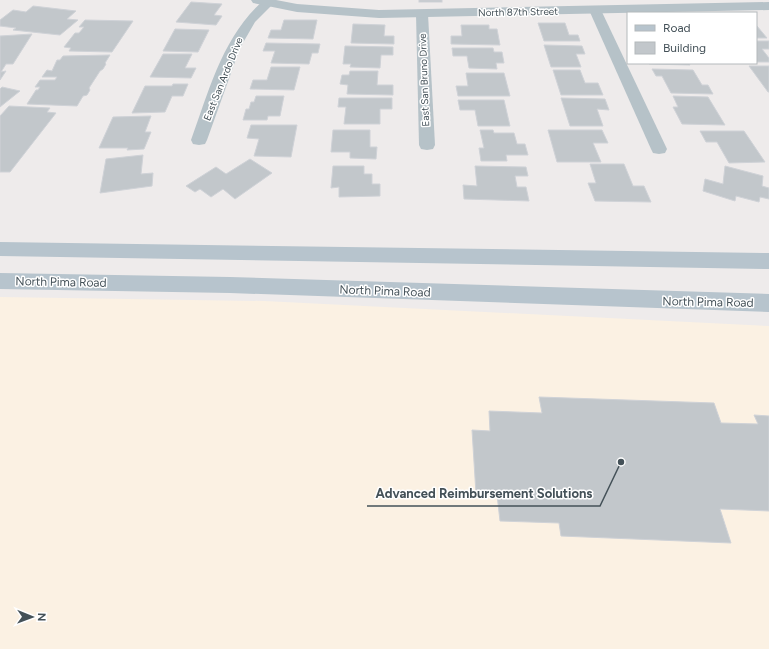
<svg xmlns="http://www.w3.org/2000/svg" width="769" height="649" viewBox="0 0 769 649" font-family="Figtree,sans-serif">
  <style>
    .commercial { fill: #fbf1e3 }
    .building { fill: #c2c7cb; stroke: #cfd2d7 }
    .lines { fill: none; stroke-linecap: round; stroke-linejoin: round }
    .minor { fill: #b6c2c8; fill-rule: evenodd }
    .tertiary { fill: #b6c2c8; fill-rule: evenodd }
    .secondary { fill: #b7c4cd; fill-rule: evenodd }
    .labels { text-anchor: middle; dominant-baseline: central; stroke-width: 3; stroke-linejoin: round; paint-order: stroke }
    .far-street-label { font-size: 10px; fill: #445158; stroke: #fff }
    .street-label { font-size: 12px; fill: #445158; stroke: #fff }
    .leader { fill: none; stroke: #445158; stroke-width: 1.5 }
    .callout-dot { fill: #445158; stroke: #fff; stroke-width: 1.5 }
    .callout-label { font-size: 13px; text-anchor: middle; font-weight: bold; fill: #445158; stroke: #fff; stroke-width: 3; stroke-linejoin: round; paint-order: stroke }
  </style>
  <rect width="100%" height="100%" fill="#eeebeb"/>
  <path class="commercial" d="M0 297 264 301 769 326V649H0Z"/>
  <g class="building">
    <rect x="419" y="0" width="23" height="2"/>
    <path d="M191 2 222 4 214 15 222 16 216 25 176 22Z"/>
    <path d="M33 6 76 11 67 19 78 20 60 35 13 30 16 28 0 26V20L13 10 26 12Z"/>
    <path d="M85 20 133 21 112 52 69 51 71 48 64 47 75 33H79L84 27H79Z"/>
    <path d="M284 20H317L313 39 268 38 271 30H281Z"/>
    <path d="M538 23H565L569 35H578L580 41H544Z"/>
    <path d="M353 24 385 25 384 36H394V44L351 43Z"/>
    <path d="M461 25H489V29H497L500 45 451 44V36H462Z"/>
    <path d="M756 26H757L767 38H756Z"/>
    <path d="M175 29 209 30 198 52 163 51Z"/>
    <path d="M32 34 13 64H6L1 72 6 71 0 80V36Z"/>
    <path d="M756 41H769V49H762L769 58V62H756Z"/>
    <path d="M266 43 320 44 318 53H312L309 64 271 63 275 51H263Z"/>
    <path d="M544 45 582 46 585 54H576L581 67H551Z"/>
    <path d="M345 46 393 47V55H381L380 68 350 67 351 64H343Z"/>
    <path d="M452 48H493L494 52H502L504 63H496L497 69 469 68 467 56H453Z"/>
    <path d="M163 54H192L185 68H196L191 78 150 77Z"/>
    <path d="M110 55 105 63 106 64 103 69 100 71 89 88 90 90 87 95 83 96 77 106 27 104 36 90H38L40 87H35L40 80H55L57 77H42L47 70 52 71 57 60H60L63 56Z"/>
    <path d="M648 63H689L690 65 649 64Z"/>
    <path d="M749 66H769V92H768Z"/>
    <path d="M271 67H300L294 90 250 89 253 80H267Z"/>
    <path d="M652 69 693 70 702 85H708L713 94 671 93 662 76H656Z"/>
    <path d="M553 70H580L585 83H598L603 95H561Z"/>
    <path d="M350 71H378L377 85H393V95L347 94 348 85 340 84 342 75H349Z"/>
    <path d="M466 73H504L510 96H458L456 86H468Z"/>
    <path d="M173 84H188L183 96H172L165 112 132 113 145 86H172Z"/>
    <path d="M2 87 20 91 0 107V89Z"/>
    <path d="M256 96H284L280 116H268L267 120H243L246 109H249L251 102H254Z"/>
    <path d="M673 96 708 97 725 125 682 124 673 107H678Z"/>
    <path d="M339 98H392V109H380V124H344L346 107H338Z"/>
    <path d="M561 98 605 99 609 110 597 109 603 126H570Z"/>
    <path d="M458 100H504L510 126H478L475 110H460Z"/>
    <path d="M9 106 50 108 47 112 56 113 10 172H0V116Z"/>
    <path d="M151 116 145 132H151L144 149 127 150 128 148H99L113 117Z"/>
    <path d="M251 125H297L291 157 254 156 259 139 247 138Z"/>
    <path d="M333 130H370V147H377L376 159 350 158V152H331Z"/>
    <path d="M480 130H493L494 133H514L517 144H525L528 155H506L507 161H481L479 148H484Z"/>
    <path d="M548 130H602L608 143H593L601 162H557Z"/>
    <path d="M700 131H744L765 162 729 163 717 142H706Z"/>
    <path d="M143 155 141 174 153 173 152 186 100 193 106 159Z"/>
    <path d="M250 159 272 173 235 199 223 189 211 197 200 189 195 192 186 186 216 167 226 174Z"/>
    <path d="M590 164H624L633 186H644L651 202 595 201 588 183H596Z"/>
    <path d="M333 166H364V174H372V184H380V196L339 197V187L331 188Z"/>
    <path d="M475 166 526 167 528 176H515L517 187H526L529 201 464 199 463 185 477 186Z"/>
    <path d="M725 166 763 176 762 186 769 188V199L760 197 759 202 736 196 735 201 703 191 705 179 723 184Z"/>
    <path d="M539 397 714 403 721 423 758 424 754 415 769 416V511L720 509 731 543 561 536 559 523 500 521 497 495 476 494 472 430 490 431 489 411 542 413Z"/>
  </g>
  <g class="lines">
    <g class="minor">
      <path d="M264 0H271L274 3 255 22 240 48 207 140 205 144 199 145 193 144 191 140C209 91 223 35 264 0Z"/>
      <path d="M595 6 599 7 601 10 667 149 665 153 659 154 653 153 651 149 589 10 591 7Z"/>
      <path d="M422 10 426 11 428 14 435 145 433 149 427 150 421 149 419 145 416 14 418 11Z"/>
    </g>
    <path class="tertiary" d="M251 0H276L297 4 379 10 769 2V10L379 18 297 12 253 3Z"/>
    <g class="secondary">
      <path d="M0 242 769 253V269L0 256Z"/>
      <path d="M0 273 230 277 769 294V312L230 293 0 289Z"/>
    </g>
  </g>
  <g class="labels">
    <g class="far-street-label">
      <text transform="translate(518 12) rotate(-1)">North 87th Street</text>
      <text transform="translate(223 79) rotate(-68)">East San Ardo Drive</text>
      <text transform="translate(424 80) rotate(-92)">East San Bruno Drive</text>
    </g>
    <g class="street-label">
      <text transform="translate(61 282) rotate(1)">North Pima Road</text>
      <text transform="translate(385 291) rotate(2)">North Pima Road</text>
      <text transform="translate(708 302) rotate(1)">North Pima Road</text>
    </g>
  </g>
  <path class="leader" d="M621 462L600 506H367"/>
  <circle class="callout-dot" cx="621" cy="462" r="4"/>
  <g class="callout-label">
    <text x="484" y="498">Advanced Reimbursement Solutions</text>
  </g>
  <rect x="627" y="12" width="130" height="52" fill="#ffffff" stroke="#b4b9bc"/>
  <rect x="635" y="25" width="20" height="6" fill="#b7c4cd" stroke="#b4b9bc"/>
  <text x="663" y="32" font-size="12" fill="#445158">Road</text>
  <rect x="635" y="42" width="20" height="12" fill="#c2c7cb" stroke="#b4b9bc"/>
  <text x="663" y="52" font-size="12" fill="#445158">Building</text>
  <g transform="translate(32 617) rotate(91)" stroke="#ffffff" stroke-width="3" paint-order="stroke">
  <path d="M0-3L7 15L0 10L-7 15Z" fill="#445158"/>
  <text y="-6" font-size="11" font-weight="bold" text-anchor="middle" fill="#445158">N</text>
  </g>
</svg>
